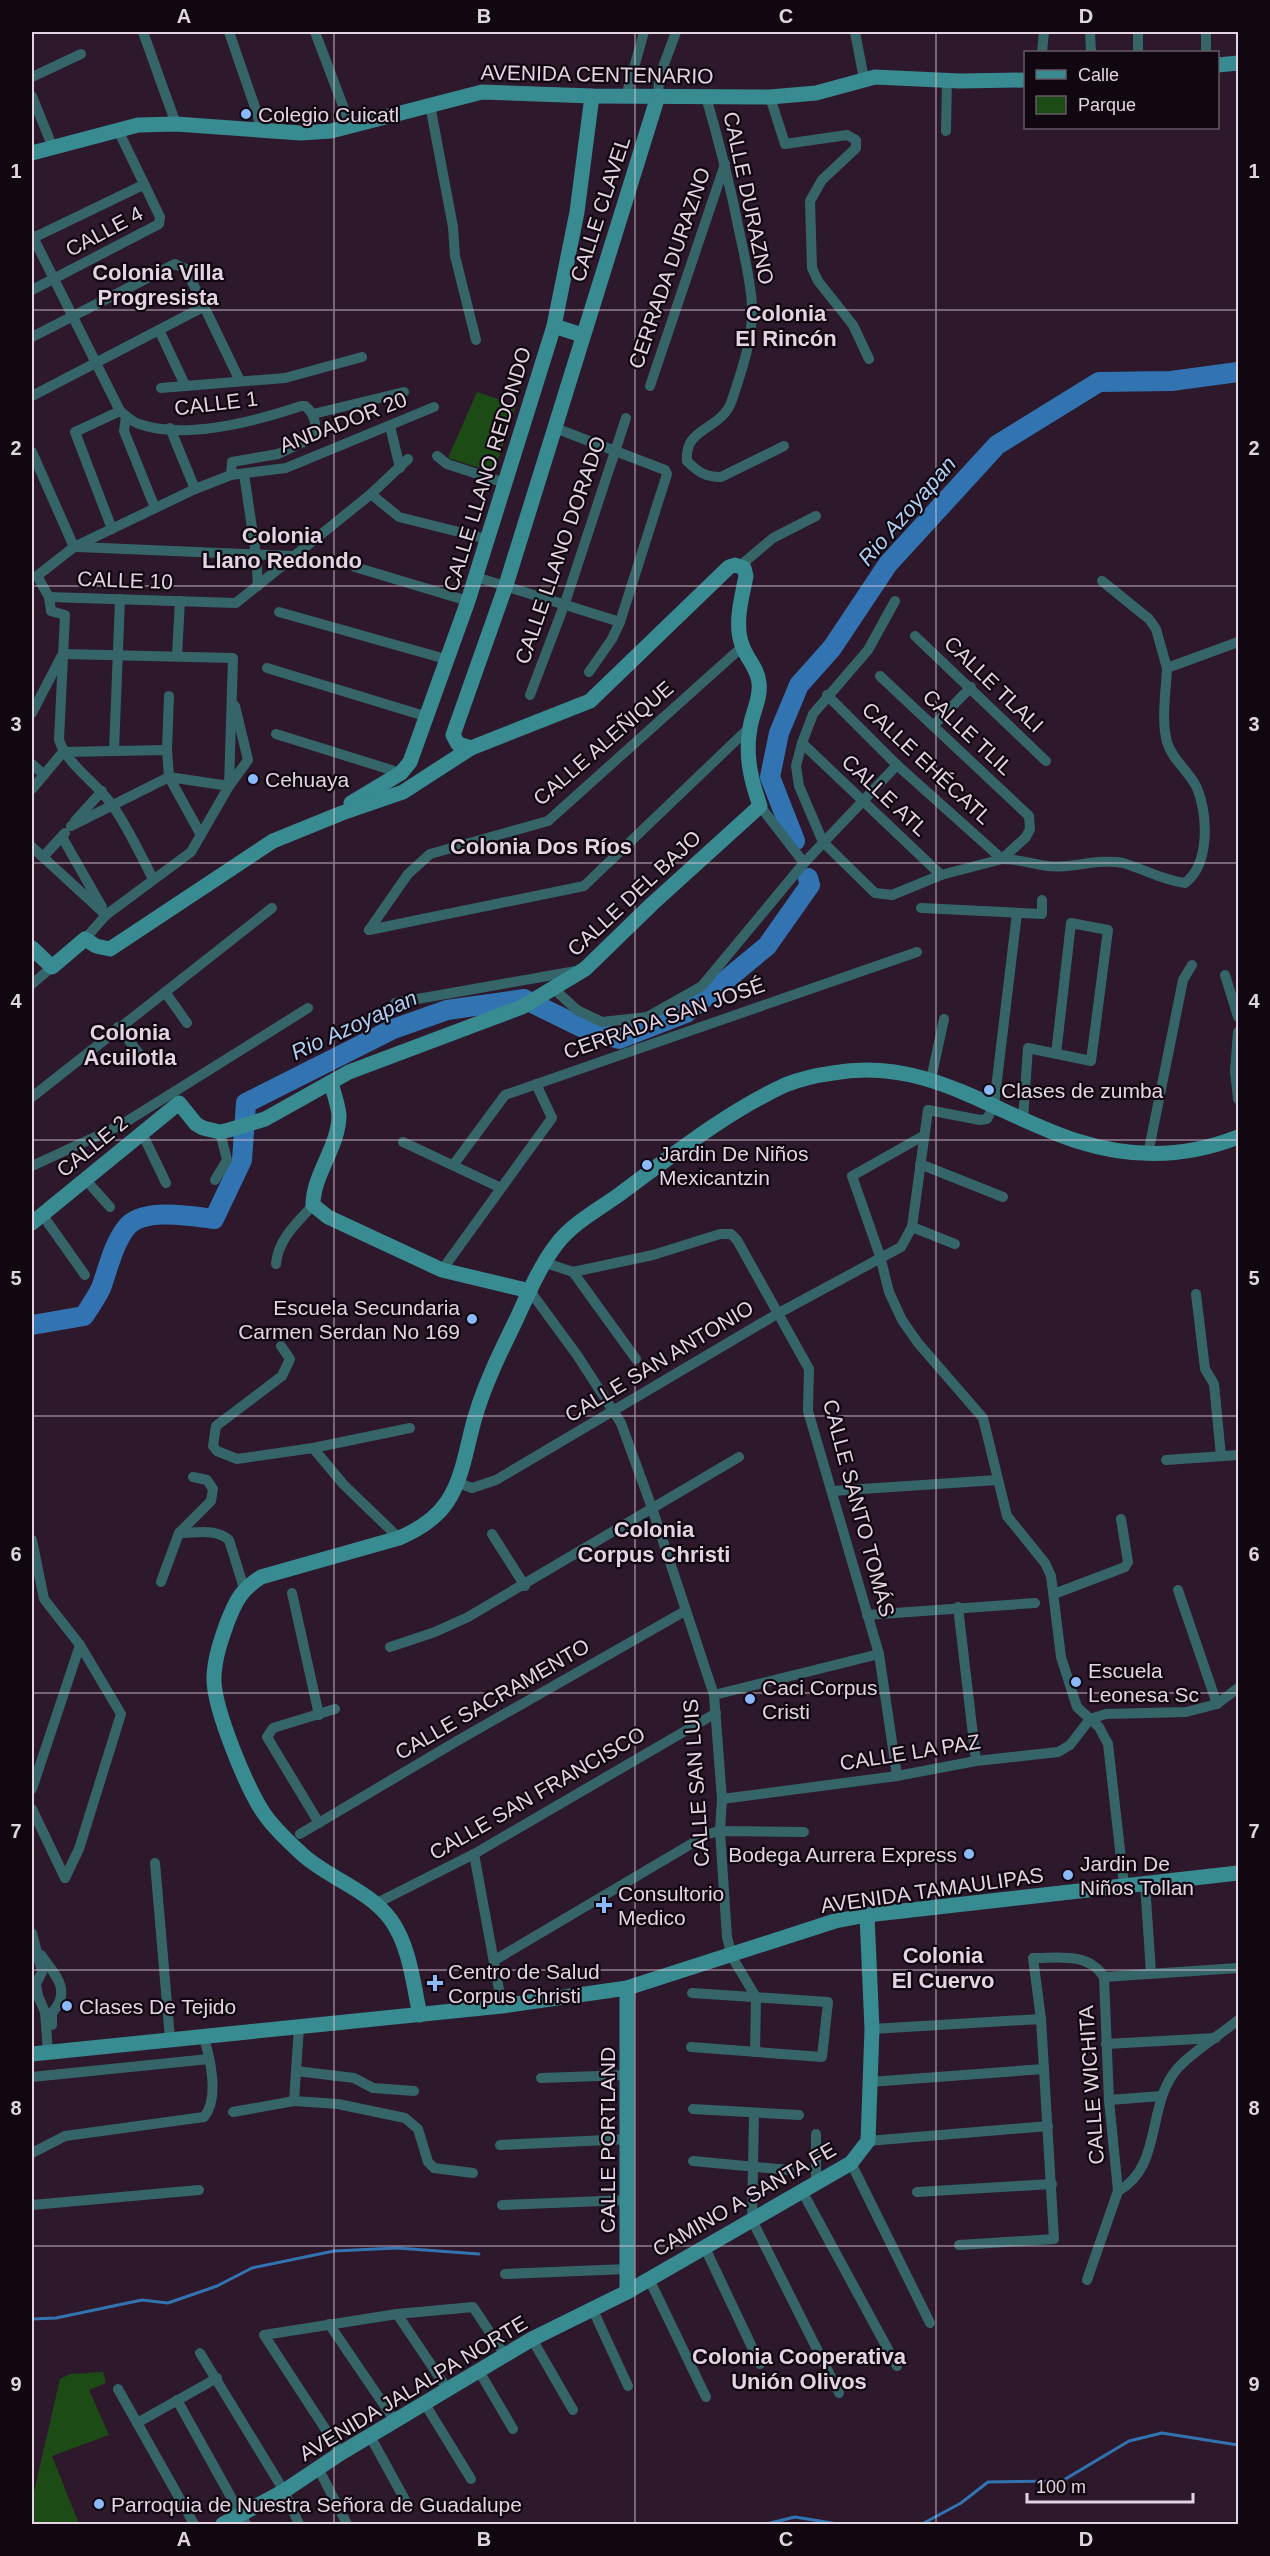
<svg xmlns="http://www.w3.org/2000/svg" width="1270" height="2556" viewBox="0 0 1270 2556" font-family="Arial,sans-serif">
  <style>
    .green { fill: #1c4b15 }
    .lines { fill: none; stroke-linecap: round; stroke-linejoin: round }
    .stream { stroke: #3174b1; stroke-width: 3 }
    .river { stroke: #3174b1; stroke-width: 20 }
    .street { stroke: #356568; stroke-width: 10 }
    .secondary { stroke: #388b90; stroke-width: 15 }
    .grid { fill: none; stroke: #e3d4e2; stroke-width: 1.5; stroke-opacity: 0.55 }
    .poi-dot { fill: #8abafc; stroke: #100710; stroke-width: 2 }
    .labels { text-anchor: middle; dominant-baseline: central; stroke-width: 4.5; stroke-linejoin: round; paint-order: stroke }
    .street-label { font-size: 21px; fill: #e3d4e2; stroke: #100710 }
    .poi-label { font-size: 21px; fill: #e3d4e2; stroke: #100710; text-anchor: start }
    .neighbourhood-label { font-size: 22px; font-weight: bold; fill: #e3d4e2; stroke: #100710 }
    .water-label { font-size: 22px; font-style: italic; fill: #aecff1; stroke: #100710 }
    .neatline { fill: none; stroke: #e3d4e2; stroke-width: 2 }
    .grid-label { font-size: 20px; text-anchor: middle; font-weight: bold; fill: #e3d4e2 }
  </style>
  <rect width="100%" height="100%" fill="#2d182c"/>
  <g class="green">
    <path d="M477 392 516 405 494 472 448 458Z"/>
    <path d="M103 2372 106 2383 89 2390 109 2435 52 2456 79 2524H32V2500L60 2379 70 2374Z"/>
  </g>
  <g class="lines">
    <g class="stream">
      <path d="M32 2319 56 2318 142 2300 168 2303 217 2286 252 2268 334 2251 397 2248 479 2254"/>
      <path d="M766 2524 795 2517 838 2524"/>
      <path d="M922 2524 961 2503 988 2482 1062 2481 1129 2441 1162 2433 1238 2445"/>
    </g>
    <g class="river">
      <path d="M795 841 770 777 779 733 799 685 832 648 888 564 997 445 1099 382 1171 381 1238 372"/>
      <path d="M32 1325 84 1316C90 1307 96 1298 101 1288 108 1269 113 1245 126 1228 142 1207 191 1216 214 1219L242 1160 246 1103 393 1029 447 1010 524 999 581 1027 619 1039 686 1013 767 946 810 885 808 878"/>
    </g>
    <g class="street">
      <path d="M143 32 176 124"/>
      <path d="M229 32 257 113 261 131"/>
      <path d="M315 32 351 127"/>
      <path d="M855 32 864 79"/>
      <path d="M1090 32 1091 52"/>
      <path d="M1206 32V52"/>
      <path d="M1042 52 1044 32"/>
      <path d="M1138 52V32"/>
      <path d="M32 77 81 54"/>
      <path d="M32 96 53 148"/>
      <path d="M626 96 644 32"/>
      <path d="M658 96 659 78 676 32"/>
      <path d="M706 97C719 141 730 185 739 230 744 255 751 281 752 307 753 338 742 370 732 400 722 431 684 426 687 461 698 472 705 477 721 477L784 446"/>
      <path d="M770 97 785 144 847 135 856 140V148L822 180 810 201 812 268 818 281 853 325 869 359"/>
      <path d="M430 105 453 227 455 256 476 340"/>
      <path d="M946 131 947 80"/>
      <path d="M32 235 120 411C125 415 132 422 139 424 185 440 256 421 301 406H305C315 414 318 426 312 438L278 454 232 462 231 475"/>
      <path d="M33 238 143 185"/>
      <path d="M32 290 159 224 160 217 118 130"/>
      <path d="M159 330 185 385"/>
      <path d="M32 337 175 264 186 269 240 381"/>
      <path d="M650 386 725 164"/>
      <path d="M161 388 285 378 362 357"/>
      <path d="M32 396 203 307"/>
      <path d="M313 414 404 392"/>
      <path d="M126 416 124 431 155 508"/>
      <path d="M390 426 400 468"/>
      <path d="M170 428 195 489"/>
      <path d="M555 428 665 470 667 474 620 622 612 639 589 672"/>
      <path d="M32 452 74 547"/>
      <path d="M437 456 447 464 505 483"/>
      <path d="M244 474 256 555 258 586"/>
      <path d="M371 494 399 517 487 539"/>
      <path d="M112 529 75 432 120 411"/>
      <path d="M78 547 293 556"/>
      <path d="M741 565 773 538 816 516"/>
      <path d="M355 567 468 601"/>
      <path d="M476 577 620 622"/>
      <path d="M1102 581 1149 619 1156 629 1167 668"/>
      <path d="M49 597 236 603 371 494 408 459"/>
      <path d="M279 612 449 660"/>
      <path d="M915 636 1046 761"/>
      <path d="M63 654 233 658 229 786 191 852 106 915 85 939"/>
      <path d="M177 655 180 601"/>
      <path d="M267 668 428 717"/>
      <path d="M880 676 1029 816 1030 829 1026 837 1002 859 941 875 892 895 875 893 823 842 799 786 796 766 802 743 813 714 868 650 895 601"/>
      <path d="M530 695 565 603 626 418"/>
      <path d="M827 695 897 765 1002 859C1019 859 1032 864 1048 866 1071 869 1097 858 1123 863 1144 869 1162 880 1185 883 1210 864 1208 816 1197 788 1190 772 1172 760 1167 742 1161 719 1166 692 1167 668L1238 642"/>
      <path d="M32 713 61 657"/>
      <path d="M933 726 971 687"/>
      <path d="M276 734 401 773"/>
      <path d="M802 743 941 875"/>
      <path d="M167 750 169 696"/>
      <path d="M114 751 120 599"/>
      <path d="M63 752 167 750 169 777 201 835"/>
      <path d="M32 764 44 775"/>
      <path d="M32 789 63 752"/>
      <path d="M760 806 804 863"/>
      <path d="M75 821 102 791"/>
      <path d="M71 826 169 777 229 786 248 760 235 706"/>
      <path d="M62 837 102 907"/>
      <path d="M32 847 106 915"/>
      <path d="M43 857 65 833"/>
      <path d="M153 879C140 854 128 827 112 805 96 782 68 766 59 740L65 615 51 611 49 597 37 576 74 547 195 489 231 475 286 468 434 407"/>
      <path d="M921 908 1042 914V900"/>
      <path d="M369 930 408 874 430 854 548 821 742 647"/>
      <path d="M369 930 584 886 750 727"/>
      <path d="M1225 975 1238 1017"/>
      <path d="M32 984 52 967"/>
      <path d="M553 988 577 1010 602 1022 647 1017 702 986 804 863 897 765"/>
      <path d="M165 992 187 1023"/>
      <path d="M395 1003 576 971"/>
      <path d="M118 1027 145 1061"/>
      <path d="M1238 1032 1235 1071 1238 1099"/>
      <path d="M931 1079 944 1019"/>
      <path d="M32 1097 272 908"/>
      <path d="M1023 1119 1028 1048 1091 1061 1108 930 1071 923 1056 1054"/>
      <path d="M142 1133 166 1183"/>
      <path d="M923 1136 852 1176 880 1256 889 1292 902 1320 918 1343 983 1418 1007 1516 1045 1563 1051 1576 1061 1657 1077 1707 1099 1727 1108 1744 1124 1885"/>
      <path d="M403 1142 501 1188"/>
      <path d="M1148 1154 1183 980 1192 965"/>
      <path d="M454 1164 505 1095 917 952"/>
      <path d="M920 1164 1003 1197"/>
      <path d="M32 1166 121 1125 308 1008"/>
      <path d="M85 1179 110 1207"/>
      <path d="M215 1180 227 1160 220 1132"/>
      <path d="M41 1213 85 1275"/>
      <path d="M912 1227 955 1244"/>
      <path d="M546 1263 573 1272 653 1255 720 1234H731L737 1240 809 1369 808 1411 879 1654 897 1776"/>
      <path d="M276 1264C278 1239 297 1223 313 1205"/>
      <path d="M442 1270 552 1118 536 1084"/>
      <path d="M573 1272 636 1359"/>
      <path d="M530 1291 577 1355 621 1423 652 1508 714 1695 722 1799 720 1831 727 1937 732 1957 756 1997 755 2052"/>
      <path d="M1196 1294 1205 1369 1214 1384 1221 1456"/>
      <path d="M281 1346 290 1359 282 1376 216 1426 213 1446 217 1451 237 1459 313 1448 410 1428"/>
      <path d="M313 1448 344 1485 399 1538"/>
      <path d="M1166 1460 1238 1455"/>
      <path d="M456 1482 472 1488 496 1480 777 1314 901 1247 912 1227 928 1110 980 1120 987 1119 994 1105 1017 913"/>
      <path d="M832 1491 997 1480"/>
      <path d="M179 1533C196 1533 216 1528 229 1540L244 1588"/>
      <path d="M492 1534 525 1586"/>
      <path d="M32 1540 44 1599 80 1645 121 1714 79 1849 65 1878"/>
      <path d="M161 1582 179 1533 211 1501 213 1489 207 1480 193 1477"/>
      <path d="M1178 1590 1217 1704"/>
      <path d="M292 1593 319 1715"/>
      <path d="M1054 1594 1125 1567 1128 1562 1121 1519"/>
      <path d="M958 1607 976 1761"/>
      <path d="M867 1615 1035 1603"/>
      <path d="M390 1647 435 1632 468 1617 739 1457"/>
      <path d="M714 1695 879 1654"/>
      <path d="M32 1789 80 1645"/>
      <path d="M722 1799 897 1776 976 1761 1058 1752 1070 1745 1090 1719 1106 1714 1186 1712 1217 1704 1238 1688"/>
      <path d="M32 1809 65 1878"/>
      <path d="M319 1823 267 1737 273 1728 335 1709"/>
      <path d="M300 1834 457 1741 685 1611"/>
      <path d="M474 1854 502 2006"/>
      <path d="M155 1863 170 2039"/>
      <path d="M1145 1883 1151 1973"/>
      <path d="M375 1904 474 1854 716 1713"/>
      <path d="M32 1933 42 1972 36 1984 38 1996 45 2012 48 2053"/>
      <path d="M41 1955C56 1976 72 1990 52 2013V2025"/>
      <path d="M495 1960 708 1834 720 1831 804 1832"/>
      <path d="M1104 1977 1238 1968"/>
      <path d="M299 2027 294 2101 338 2104 405 2118 418 2129 428 2162 434 2168 473 2173"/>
      <path d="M872 2029 1041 2019"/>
      <path d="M1106 2044 1216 2038"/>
      <path d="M691 2047 822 2057 828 2002 692 1993"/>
      <path d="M296 2071 354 2078 373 2088 414 2091"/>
      <path d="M32 2077 209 2059"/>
      <path d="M541 2078 628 2075"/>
      <path d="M870 2082 1044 2069"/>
      <path d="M1109 2100 1162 2096"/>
      <path d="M693 2109 799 2115"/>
      <path d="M233 2112 294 2101"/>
      <path d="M754 2114 752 2220 839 2393"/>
      <path d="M868 2141 1048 2126"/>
      <path d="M500 2145 629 2139"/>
      <path d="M32 2153 65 2136 204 2117C220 2098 210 2057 203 2035"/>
      <path d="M693 2161 789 2170"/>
      <path d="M851 2163 930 2323"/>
      <path d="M816 2183V2134"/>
      <path d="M802 2191 897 2366"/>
      <path d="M1118 2191C1163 2167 1146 2105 1177 2069 1193 2051 1219 2036 1238 2020"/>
      <path d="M917 2192 1052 2184"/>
      <path d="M32 2205 199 2190"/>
      <path d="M502 2205 628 2200"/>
      <path d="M959 2245 1054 2239 1041 2019 1033 1958C1059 1958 1088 1952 1104 1977"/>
      <path d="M705 2248 760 2364"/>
      <path d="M505 2274 627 2269"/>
      <path d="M649 2279 706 2397"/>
      <path d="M1087 2280 1118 2191 1109 2100 1104 1977"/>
      <path d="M592 2308 628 2386"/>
      <path d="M397 2314 448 2390"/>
      <path d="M329 2324 395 2421"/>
      <path d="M532 2339 573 2410"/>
      <path d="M200 2353 284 2491 299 2524"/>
      <path d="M479 2371 513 2429"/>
      <path d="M118 2389 194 2524"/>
      <path d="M177 2400 246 2524"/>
      <path d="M425 2404 471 2479"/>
      <path d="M137 2423 217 2378"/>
      <path d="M370 2436 405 2500"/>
      <path d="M341 2453 264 2335 397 2314 473 2307 505 2355"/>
      <path d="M319 2470 347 2524"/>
    </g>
    <g class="secondary">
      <path d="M1218 65 1238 63"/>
      <path d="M32 153 138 125 176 124 301 133 331 131 482 92 592 96 770 97 816 93 875 77 960 81 1026 80"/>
      <path d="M554 326 582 335"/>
      <path d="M471 748 458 744 453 735 506 585 658 96"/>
      <path d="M351 803 401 773 410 762 468 601 554 326 577 212 592 96"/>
      <path d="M32 948 52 967 85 939 96 946 110 949 273 841 342 813 403 792 471 748 590 701 729 567 735 565 744 568 746 576C742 597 734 623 742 645 746 658 758 668 759 683 761 699 752 713 750 728 745 756 751 780 760 806L652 904 585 969 522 1007 349 1072 265 1119 229 1130 220 1132 203 1128 196 1124 179 1103 32 1223"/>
      <path d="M331 1083C334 1093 338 1105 339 1115 339 1147 313 1174 313 1205L328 1217 442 1270 530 1291"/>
      <path d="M420 2015C413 1983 410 1947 391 1920 369 1890 330 1879 303 1855 291 1844 278 1832 268 1819 249 1796 212 1705 214 1676 215 1657 221 1640 227 1623 236 1600 241 1590 261 1577L399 1538C418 1530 435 1520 447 1502 464 1477 467 1442 476 1414 486 1381 502 1349 517 1318 528 1294 540 1266 556 1245 571 1224 599 1209 620 1194 673 1155 725 1113 785 1085 800 1079 818 1075 833 1073 927 1056 993 1114 1077 1141 1133 1159 1185 1158 1238 1137"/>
      <path d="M32 2054 502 2006 627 1988 835 1921 867 1915 1238 1873"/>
      <path d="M627 2292V1988"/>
      <path d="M223 2524 284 2491 341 2453 532 2339 627 2292 851 2163 868 2141 872 2029 867 1915"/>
    </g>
  </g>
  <path class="grid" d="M334 32V2524M635 32V2524M936 32V2524M32 310H1238M32 586H1238M32 863H1238M32 1140H1238M32 1416H1238M32 1693H1238M32 1970H1238M32 2246H1238"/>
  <g class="poi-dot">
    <circle cx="246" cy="114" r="6"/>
    <circle cx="253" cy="779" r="6"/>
    <circle cx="989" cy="1090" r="6"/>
    <circle cx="647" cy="1165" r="6"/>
    <circle cx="472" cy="1319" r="6"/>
    <circle cx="1076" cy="1682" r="6"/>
    <circle cx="750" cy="1699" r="6"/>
    <circle cx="969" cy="1854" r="6"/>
    <circle cx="1068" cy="1875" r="6"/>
    <path d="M601 1896h6v6h6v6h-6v6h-6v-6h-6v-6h6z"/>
    <path d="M432 1974h6v6h6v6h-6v6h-6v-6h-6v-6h6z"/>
    <circle cx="67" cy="2006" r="6"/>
    <circle cx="99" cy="2504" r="6"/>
  </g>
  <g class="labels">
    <g class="street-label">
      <text transform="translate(597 74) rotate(1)">AVENIDA CENTENARIO</text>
      <text transform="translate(749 198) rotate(78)">CALLE DURAZNO</text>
      <text transform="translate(600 209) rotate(-72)">CALLE CLAVEL</text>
      <text transform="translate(104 231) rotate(-28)">CALLE 4</text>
      <text transform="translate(669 268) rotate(-71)">CERRADA DURAZNO</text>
      <text transform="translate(216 403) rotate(-7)">CALLE 1</text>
      <text transform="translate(343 422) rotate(-21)">ANDADOR 20</text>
      <text transform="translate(487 469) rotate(-73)">CALLE LLANO REDONDO</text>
      <text transform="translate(560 550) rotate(-71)">CALLE LLANO DORADO</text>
      <text transform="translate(125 580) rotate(2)">CALLE 10</text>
      <text transform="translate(994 684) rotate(44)">CALLE TLALI</text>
      <text transform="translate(968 732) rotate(43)">CALLE TLIL</text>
      <text transform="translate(603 743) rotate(-41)">CALLE ALEÑIQUE</text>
      <text transform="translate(927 763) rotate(43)">CALLE EHÉCATL</text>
      <text transform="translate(885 795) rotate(43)">CALLE ATL</text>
      <text transform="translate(634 893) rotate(-43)">CALLE DEL BAJO</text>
      <text transform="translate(664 1018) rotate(-19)">CERRADA SAN JOSÉ</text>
      <text transform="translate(92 1146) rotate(-39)">CALLE 2</text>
      <text transform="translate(659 1361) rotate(-31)">CALLE SAN ANTONIO</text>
      <text transform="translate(859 1508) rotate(75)">CALLE SANTO TOMÁS</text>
      <text transform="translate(492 1699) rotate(-30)">CALLE SACRAMENTO</text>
      <text transform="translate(910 1752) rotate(-9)">CALLE LA PAZ</text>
      <text transform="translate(696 1783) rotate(-94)">CALLE SAN LUIS</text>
      <text transform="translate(537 1793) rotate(-30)">CALLE SAN FRANCISCO</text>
      <text transform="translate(932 1890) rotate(-8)">AVENIDA TAMAULIPAS</text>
      <text transform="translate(1091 2085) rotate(-94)">CALLE WICHITA</text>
      <text transform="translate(607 2140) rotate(-90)">CALLE PORTLAND</text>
      <text transform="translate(744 2199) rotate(-30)">CAMINO A SANTA FE</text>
      <text transform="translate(413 2388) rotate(-31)">AVENIDA JALALPA NORTE</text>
    </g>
    <g class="poi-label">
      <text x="258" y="114">Colegio Cuicatl</text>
      <text x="265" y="779">Cehuaya</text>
      <text x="1001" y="1090">Clases de zumba</text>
      <text x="659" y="1153">Jardin De Niños<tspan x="659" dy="24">Mexicantzin</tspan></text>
      <text x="460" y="1307" text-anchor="end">Escuela Secundaria<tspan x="460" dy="24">Carmen Serdan No 169</tspan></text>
      <text x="1088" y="1670">Escuela<tspan x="1088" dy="24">Leonesa Sc</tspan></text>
      <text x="762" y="1687">Caci Corpus<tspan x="762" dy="24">Cristi</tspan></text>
      <text x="957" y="1854" text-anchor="end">Bodega Aurrera Express</text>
      <text x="1080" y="1863">Jardin De<tspan x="1080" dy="24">Niños Tollan</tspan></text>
      <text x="618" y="1893">Consultorio<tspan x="618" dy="24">Medico</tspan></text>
      <text x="448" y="1971">Centro de Salud<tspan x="448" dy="24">Corpus Christi</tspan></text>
      <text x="79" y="2006">Clases De Tejido</text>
      <text x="111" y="2504">Parroquia de Nuestra Señora de Guadalupe</text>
    </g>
    <g class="neighbourhood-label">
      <text x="158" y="272">Colonia Villa<tspan x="158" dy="25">Progresista</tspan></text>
      <text x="786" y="313">Colonia<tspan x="786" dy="25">El Rincón</tspan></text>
      <text x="282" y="535">Colonia<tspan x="282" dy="25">Llano Redondo</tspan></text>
      <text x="541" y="846">Colonia Dos Ríos</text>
      <text x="130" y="1032">Colonia<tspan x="130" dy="25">Acuilotla</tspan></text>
      <text x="654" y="1529">Colonia<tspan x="654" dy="25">Corpus Christi</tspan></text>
      <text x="943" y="1955">Colonia<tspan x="943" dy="25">El Cuervo</tspan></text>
      <text x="799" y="2356">Colonia Cooperativa<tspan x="799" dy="25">Unión Olivos</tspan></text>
    </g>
    <g class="water-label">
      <text transform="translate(907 511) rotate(-49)">Rio Azoyapan</text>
      <text transform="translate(354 1025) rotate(-25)">Rio Azoyapan</text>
    </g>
  </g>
  <rect width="1270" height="2556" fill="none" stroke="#100710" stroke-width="66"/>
  <rect x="1024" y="51" width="195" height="78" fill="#100710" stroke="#645964" stroke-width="1.5"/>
  <rect x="1036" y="70" width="30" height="9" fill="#388b90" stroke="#645964" stroke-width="1.5"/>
  <text x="1078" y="81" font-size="18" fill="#e3d4e2">Calle</text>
  <rect x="1036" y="96" width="30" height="18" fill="#1c4b15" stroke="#645964" stroke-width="1.5"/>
  <text x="1078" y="111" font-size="18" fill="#e3d4e2">Parque</text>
  <path d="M1027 2493v9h166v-9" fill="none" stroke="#e3d4e2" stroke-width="3"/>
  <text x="1036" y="2493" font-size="18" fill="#e3d4e2" stroke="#100710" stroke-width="4.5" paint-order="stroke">100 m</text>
  <rect x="33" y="33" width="1204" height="2490" class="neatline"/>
  <g class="grid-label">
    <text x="184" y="23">A</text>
    <text x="484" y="23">B</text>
    <text x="786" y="23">C</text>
    <text x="1086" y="23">D</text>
    <text x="16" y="178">1</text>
    <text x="1254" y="178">1</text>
    <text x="16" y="455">2</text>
    <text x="1254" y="455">2</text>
    <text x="16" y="731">3</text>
    <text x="1254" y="731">3</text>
    <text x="16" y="1008">4</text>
    <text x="1254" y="1008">4</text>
    <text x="16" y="1285">5</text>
    <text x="1254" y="1285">5</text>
    <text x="16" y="1561">6</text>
    <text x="1254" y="1561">6</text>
    <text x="16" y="1838">7</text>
    <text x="1254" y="1838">7</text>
    <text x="16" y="2115">8</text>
    <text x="1254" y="2115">8</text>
    <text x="16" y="2391">9</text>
    <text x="1254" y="2391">9</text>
    <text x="184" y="2546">A</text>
    <text x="484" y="2546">B</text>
    <text x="786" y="2546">C</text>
    <text x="1086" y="2546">D</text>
  </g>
</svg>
